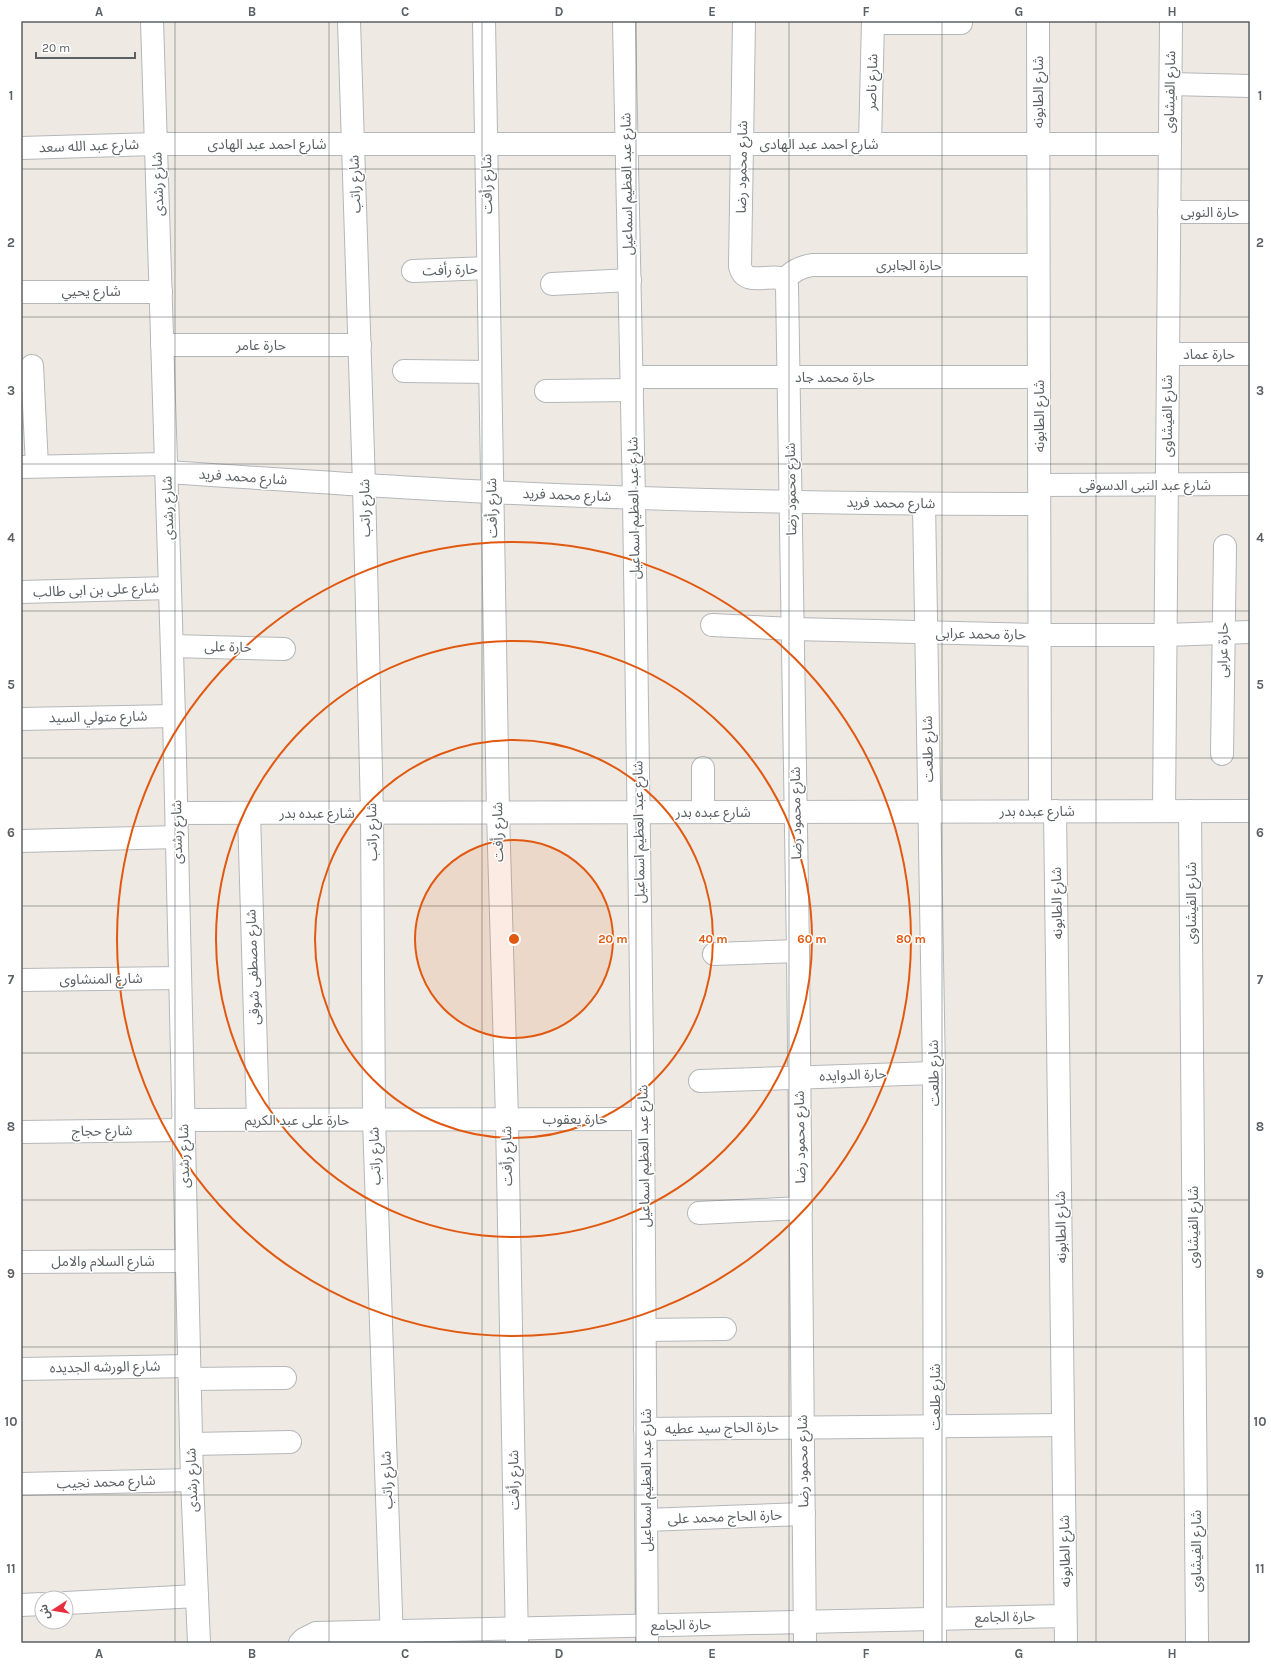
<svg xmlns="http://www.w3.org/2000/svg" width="1271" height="1664" viewBox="0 0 1271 1664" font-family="Karla,'Noto Sans Arabic',sans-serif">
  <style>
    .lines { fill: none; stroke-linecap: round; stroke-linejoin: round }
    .minor-casing { stroke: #b4b7ba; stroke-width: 24 }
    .minor { stroke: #fff; stroke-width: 22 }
    .grid { fill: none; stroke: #5b6064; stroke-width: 1; stroke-opacity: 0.55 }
    .ring { fill: none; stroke: #e15910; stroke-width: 2 }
    .labels { text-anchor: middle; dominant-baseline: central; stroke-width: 3; stroke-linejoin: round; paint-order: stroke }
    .street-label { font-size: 14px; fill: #5b6064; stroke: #fff }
    .centre { fill: #e15910; stroke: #fff; stroke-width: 2 }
    .ring-label { font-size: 12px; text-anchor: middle; font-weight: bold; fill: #e15910; stroke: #fff; stroke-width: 3; stroke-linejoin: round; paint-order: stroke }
    .neatline { fill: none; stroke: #5b6064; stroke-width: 1.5 }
    .grid-label { font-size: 13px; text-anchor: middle; font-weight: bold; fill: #5b6064 }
  </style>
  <rect width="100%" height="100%" fill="#eeeae3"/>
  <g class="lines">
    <g class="minor-casing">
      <g id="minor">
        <path d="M152 21 174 716 192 1480 199 1643"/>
        <path d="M349 21 364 485 372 813 374 1120 392 1643"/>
        <path d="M484 21 498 813 507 1119 517 1643"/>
        <path d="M624 21 634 498 643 1119 647 1643"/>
        <path d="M744 21 740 266C744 286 766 275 780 278L787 285 798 951 805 1643"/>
        <path d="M1038 21 1040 811"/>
        <path d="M873 23H961"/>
        <path d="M1171 84 1250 86"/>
        <path d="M870 143 873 21"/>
        <path d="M21 148 156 144H1170"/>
        <path d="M1169 212H1250"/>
        <path d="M413 271 488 268"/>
        <path d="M784 280C793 271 800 267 812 265H1038"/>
        <path d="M552 284 630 280"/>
        <path d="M21 292H161"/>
        <path d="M162 345H360"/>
        <path d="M1168 354H1250"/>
        <path d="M32 366 37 466"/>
        <path d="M404 371 490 372"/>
        <path d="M632 377H1039"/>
        <path d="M546 391 632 390"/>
        <path d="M21 467 166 464"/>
        <path d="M167 472C275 479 383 487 491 492 674 501 856 504 1039 504"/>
        <path d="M1039 485 1250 484"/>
        <path d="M924 504 934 1073 935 1643"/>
        <path d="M21 592 170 588"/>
        <path d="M712 625 793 629 1039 635H1166L1250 632"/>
        <path d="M172 646 284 649"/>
        <path d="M21 719 174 716"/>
        <path d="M1222 754 1225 546"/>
        <path d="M703 768V812"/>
        <path d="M1055 811 1066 1643"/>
        <path d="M1164 811 1171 21"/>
        <path d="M1190 811 1197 1643"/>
        <path d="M177 813 1250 811"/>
        <path d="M249 813 258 1120"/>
        <path d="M21 841 177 837"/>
        <path d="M714 954 798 951"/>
        <path d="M21 980 180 978"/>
        <path d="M700 1081 934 1073"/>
        <path d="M183 1120 643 1119"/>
        <path d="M21 1132 183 1130"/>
        <path d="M699 1213 801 1208"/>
        <path d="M21 1262 186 1261"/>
        <path d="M645 1330 725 1329"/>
        <path d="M21 1369 189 1366"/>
        <path d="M190 1379 285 1378"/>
        <path d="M645 1429 1063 1425"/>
        <path d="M191 1444 290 1442"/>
        <path d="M21 1484 192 1480"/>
        <path d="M646 1520 804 1514"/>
        <path d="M66 1603 197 1596"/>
        <path d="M21 1605 42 1604"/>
        <path d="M300 1643 304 1639 316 1633 1065 1616"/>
      </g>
    </g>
    <use href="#minor" class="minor"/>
  </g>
  <path class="grid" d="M175 21V1643M329 21V1643M482 21V1643M636 21V1643M789 21V1643M942 21V1643M1096 21V1643M21 169H1250M21 317H1250M21 464H1250M21 611H1250M21 758H1250M21 906H1250M21 1053H1250M21 1200H1250M21 1347H1250M21 1495H1250"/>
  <circle cx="514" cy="939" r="99" fill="#e15910" fill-opacity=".12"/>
  <g class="ring">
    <circle cx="514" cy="939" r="99"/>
    <circle cx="514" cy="939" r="199"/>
    <circle cx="514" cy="939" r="298"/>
    <circle cx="514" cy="939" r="397"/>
  </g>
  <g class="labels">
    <g class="street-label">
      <text transform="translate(872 82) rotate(-88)">شارع ناصر</text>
      <text transform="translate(1038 92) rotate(-90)">شارع الطابونه</text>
      <text transform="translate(1170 92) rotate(-89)">شارع الفيشاوى</text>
      <text x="267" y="144">شارع احمد عبد الهادى</text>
      <text x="819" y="144">شارع احمد عبد الهادى</text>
      <text transform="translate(89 146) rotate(-2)">شارع عبد الله سعد</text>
      <text transform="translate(742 167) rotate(-89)">شارع محمود رضا</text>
      <text transform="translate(158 184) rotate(-92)">شارع رشدى</text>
      <text transform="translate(355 184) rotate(-92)">شارع راتب</text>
      <text transform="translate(487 184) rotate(-91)">شارع رأفت</text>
      <text transform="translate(627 184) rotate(-91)">شارع عبد العظيم اسماعيل</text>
      <text x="1210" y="212">حارة النوبى</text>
      <text x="909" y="265">حارة الجابرى</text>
      <text transform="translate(450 270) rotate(-2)">حارة رأفت</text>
      <text x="91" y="291">شارع يحيي</text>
      <text x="261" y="345">حارة عامر</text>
      <text x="1209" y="354">حارة عماد</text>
      <text x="835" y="377">حارة محمد جاد</text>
      <text transform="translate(1039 416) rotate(-90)">شارع الطابونه</text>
      <text transform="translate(1167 416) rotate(-90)">شارع الفيشاوى</text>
      <text transform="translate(243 477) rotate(4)">شارع محمد فريد</text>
      <text x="1145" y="485">شارع عبد النبى الدسوقى</text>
      <text transform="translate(791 489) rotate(-91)">شارع محمود رضا</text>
      <text transform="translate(567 495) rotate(2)">شارع محمد فريد</text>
      <text transform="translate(891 503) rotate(1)">شارع محمد فريد</text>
      <text transform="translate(168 508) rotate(-92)">شارع رشدى</text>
      <text transform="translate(365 508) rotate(-91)">شارع راتب</text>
      <text transform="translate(492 508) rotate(-91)">شارع رأفت</text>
      <text transform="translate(634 508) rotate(-91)">شارع عبد العظيم اسماعيل</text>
      <text transform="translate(96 590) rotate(-2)">شارع على بن ابى طالب</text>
      <text transform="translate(981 634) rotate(1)">حارة محمد عرابى</text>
      <text transform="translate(228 647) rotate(1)">حارة على</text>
      <text transform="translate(1223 650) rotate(-89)">حارة عرابى</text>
      <text transform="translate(98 717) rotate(-1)">شارع متولي السيد</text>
      <text transform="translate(928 749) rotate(-91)">شارع طلعت</text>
      <text x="1037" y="811">شارع عبده بدر</text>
      <text x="713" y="812">شارع عبده بدر</text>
      <text x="317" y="813">شارع عبده بدر</text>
      <text transform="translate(796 813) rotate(-91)">شارع محمود رضا</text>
      <text transform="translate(177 832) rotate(-91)">شارع رشدى</text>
      <text transform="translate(372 832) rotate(-91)">شارع راتب</text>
      <text transform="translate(498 832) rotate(-91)">شارع رأفت</text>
      <text transform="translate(639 832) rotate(-91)">شارع عبد العظيم اسماعيل</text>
      <text transform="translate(1057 903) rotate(-91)">شارع الطابونه</text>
      <text transform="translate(1191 903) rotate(-90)">شارع الفيشاوى</text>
      <text transform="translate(253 967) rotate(-92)">شارع مصطفى شوقى</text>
      <text transform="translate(101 979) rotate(-1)">شارع المنشاوى</text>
      <text transform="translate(934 1073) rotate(-91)">شارع طلعت</text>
      <text transform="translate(853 1075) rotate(-2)">حارة الدوايده</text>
      <text x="575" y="1119">حارة يعقوب</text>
      <text x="297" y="1120">حارة على عبد الكريم</text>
      <text transform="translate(102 1131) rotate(-1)">شارع حجاج</text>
      <text transform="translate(800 1137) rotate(-91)">شارع محمود رضا</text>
      <text transform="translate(184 1156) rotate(-91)">شارع رشدى</text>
      <text transform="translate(375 1156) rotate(-92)">شارع راتب</text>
      <text transform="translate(507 1156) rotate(-91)">شارع رأفت</text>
      <text transform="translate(644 1156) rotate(-91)">شارع عبد العظيم اسماعيل</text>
      <text transform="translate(1061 1227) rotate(-91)">شارع الطابونه</text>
      <text transform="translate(1193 1227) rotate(-90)">شارع الفيشاوى</text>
      <text x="103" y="1261">شارع السلام والامل</text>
      <text transform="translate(105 1367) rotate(-1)">شارع الورشه الجديده</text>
      <text transform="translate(935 1397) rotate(-90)">شارع طلعت</text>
      <text transform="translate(722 1428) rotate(-1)">حارة الحاج سيد عطيه</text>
      <text transform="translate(803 1461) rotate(-91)">شارع محمود رضا</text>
      <text transform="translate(192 1480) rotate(-92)">شارع رشدى</text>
      <text transform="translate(387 1480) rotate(-92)">شارع راتب</text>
      <text transform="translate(514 1480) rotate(-91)">شارع رأفت</text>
      <text transform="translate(646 1480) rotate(-90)">شارع عبد العظيم اسماعيل</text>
      <text transform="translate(106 1482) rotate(-2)">شارع محمد نجيب</text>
      <text transform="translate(725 1517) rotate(-2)">حارة الحاج محمد على</text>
      <text transform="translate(1065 1551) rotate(-91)">شارع الطابونه</text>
      <text transform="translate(1196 1551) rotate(-90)">شارع الفيشاوى</text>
      <text transform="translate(1005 1617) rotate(-1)">حارة الجامع</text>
      <text transform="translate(681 1625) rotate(-1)">حارة الجامع</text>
    </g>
  </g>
  <circle cx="514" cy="939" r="6" class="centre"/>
  <g class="ring-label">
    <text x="613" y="943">20 m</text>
    <text x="713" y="943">40 m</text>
    <text x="812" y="943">60 m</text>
    <text x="911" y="943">80 m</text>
  </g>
  <rect width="1271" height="1664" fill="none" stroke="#ffffff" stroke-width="44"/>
  <g transform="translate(54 1610) rotate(258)"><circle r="19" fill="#ffffff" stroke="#bdbfc1"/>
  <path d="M0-3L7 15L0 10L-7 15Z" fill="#e72f3f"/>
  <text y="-6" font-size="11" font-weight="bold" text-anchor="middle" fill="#5b6064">ش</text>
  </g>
  <path d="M36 52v6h99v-6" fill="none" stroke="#5b6064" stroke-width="2"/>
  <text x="42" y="52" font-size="12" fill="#5b6064" stroke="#ffffff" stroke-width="3" paint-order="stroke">20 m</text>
  <rect x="22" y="22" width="1227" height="1620" class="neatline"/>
  <g class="grid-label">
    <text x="99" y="16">A</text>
    <text x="252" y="16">B</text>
    <text x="405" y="16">C</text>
    <text x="559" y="16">D</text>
    <text x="712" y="16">E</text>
    <text x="866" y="16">F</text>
    <text x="1019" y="16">G</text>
    <text x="1172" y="16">H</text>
    <text x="11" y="100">1</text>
    <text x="1260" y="100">1</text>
    <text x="11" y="247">2</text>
    <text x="1260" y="247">2</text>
    <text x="11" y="395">3</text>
    <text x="1260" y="395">3</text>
    <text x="11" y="542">4</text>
    <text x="1260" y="542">4</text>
    <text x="11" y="689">5</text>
    <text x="1260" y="689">5</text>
    <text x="11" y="837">6</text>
    <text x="1260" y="837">6</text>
    <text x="11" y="984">7</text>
    <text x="1260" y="984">7</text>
    <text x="11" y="1131">8</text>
    <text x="1260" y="1131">8</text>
    <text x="11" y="1278">9</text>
    <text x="1260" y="1278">9</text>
    <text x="11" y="1426">10</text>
    <text x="1260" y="1426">10</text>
    <text x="11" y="1573">11</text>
    <text x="1260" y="1573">11</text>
    <text x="99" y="1658">A</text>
    <text x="252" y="1658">B</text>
    <text x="405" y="1658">C</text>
    <text x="559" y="1658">D</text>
    <text x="712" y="1658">E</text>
    <text x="866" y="1658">F</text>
    <text x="1019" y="1658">G</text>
    <text x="1172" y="1658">H</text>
  </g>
</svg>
